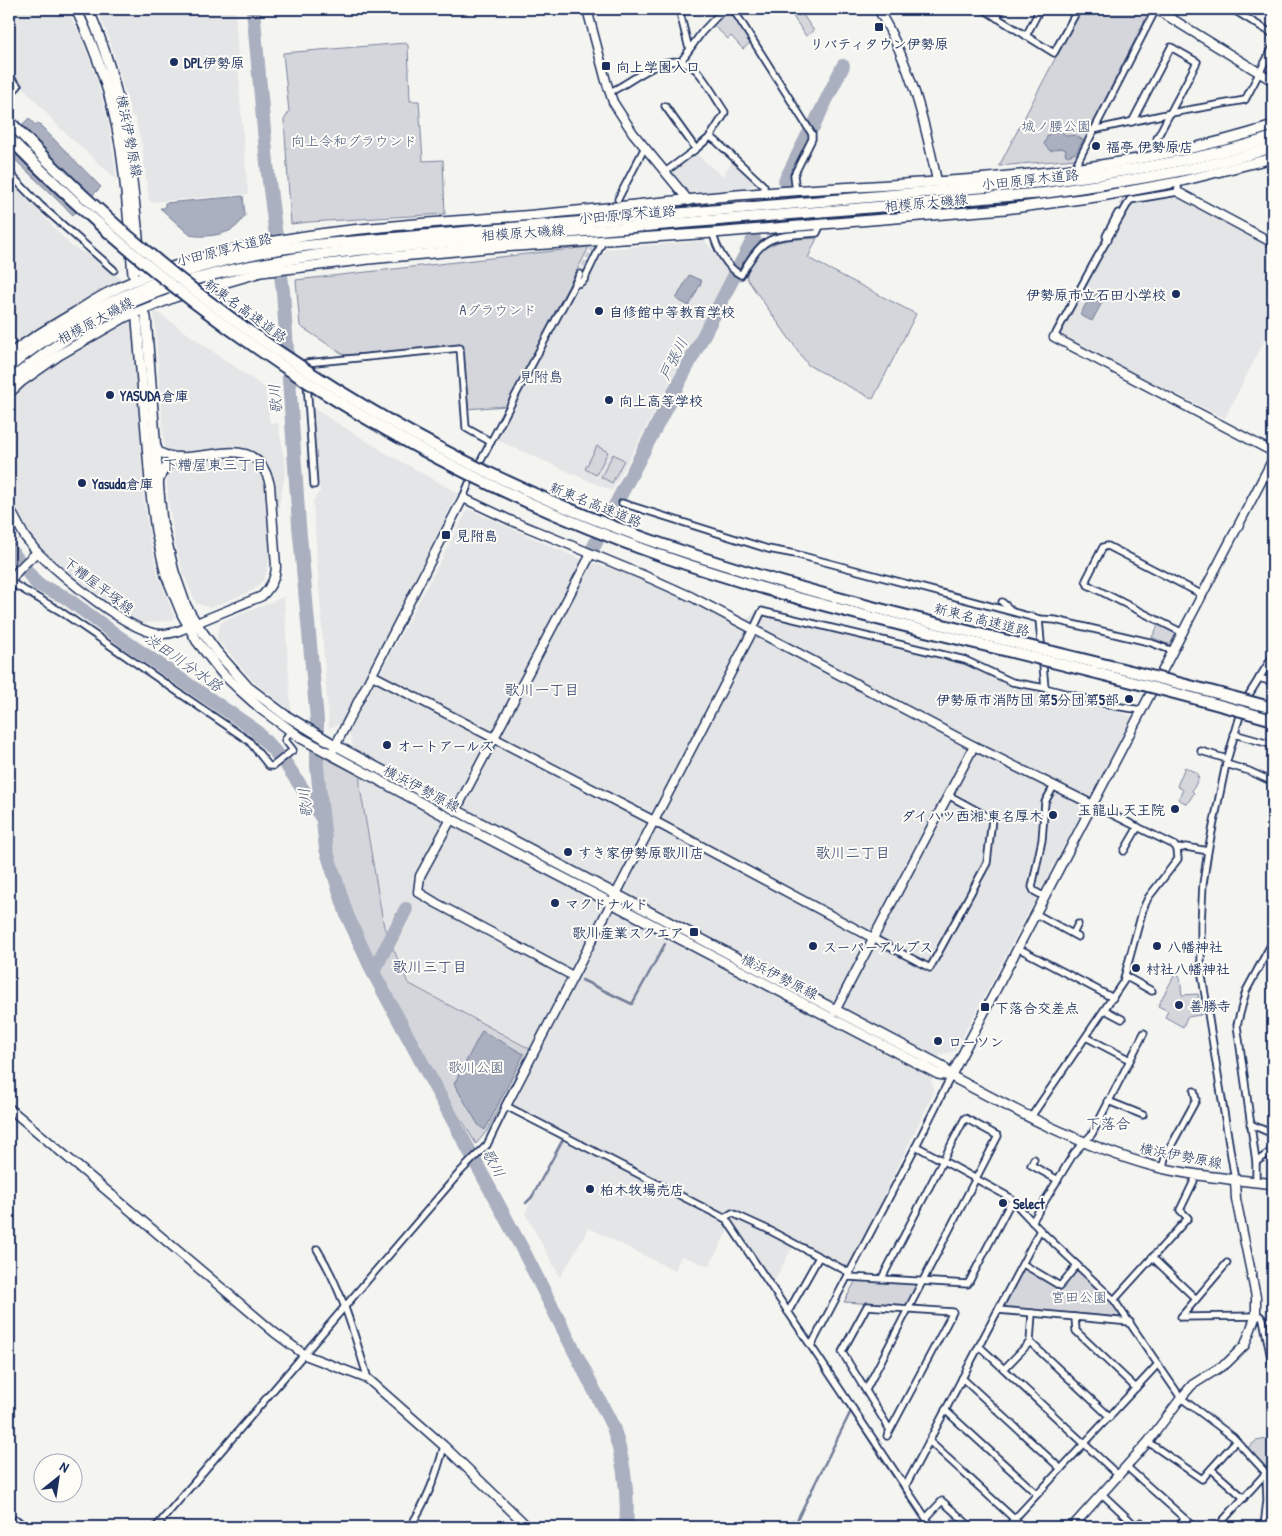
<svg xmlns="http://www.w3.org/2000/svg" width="1282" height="1536" viewBox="0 0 1282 1536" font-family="'Patrick Hand','Klee One',sans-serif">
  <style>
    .built { fill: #e4e5e6 }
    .green { fill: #d4d6db; stroke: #78829c }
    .water { fill: #aab0bf; stroke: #717c98 }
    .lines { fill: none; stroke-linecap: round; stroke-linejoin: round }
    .stream { stroke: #717c98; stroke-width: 2.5 }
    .river { stroke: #aab0bf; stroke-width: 14 }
    .street-tunnel { stroke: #c9cdd4; stroke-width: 5.5; stroke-dasharray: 5.5 3; stroke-linecap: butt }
    .street-casing { stroke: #1b2f5e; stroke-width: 9 }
    .secondary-casing { stroke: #1b2f5e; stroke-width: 11 }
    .primary-casing { stroke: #1b2f5e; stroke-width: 12 }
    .highway-casing { stroke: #1b2f5e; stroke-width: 14 }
    .street { stroke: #fdfcf7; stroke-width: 5.5 }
    .secondary { stroke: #fdfcf7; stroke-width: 8 }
    .primary { stroke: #fdfcf7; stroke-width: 9 }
    .highway { stroke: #fdfcf7; stroke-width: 10 }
    .highway-bridge-casing { stroke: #1b2f5e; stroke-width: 14; stroke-linecap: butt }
    .highway-bridge { stroke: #fdfcf7; stroke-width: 10 }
    .poi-dot { fill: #1b2f5e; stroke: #fdfcf7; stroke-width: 2 }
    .labels { text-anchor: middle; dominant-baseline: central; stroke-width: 4; stroke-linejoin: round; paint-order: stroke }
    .poi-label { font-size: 14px; font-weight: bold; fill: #1b2f5e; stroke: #fdfcf7; text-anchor: start }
    .park-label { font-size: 14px; fill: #49597d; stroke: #fdfcf7 }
    .street-label { font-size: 14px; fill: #1b2f5e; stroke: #fdfcf7 }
    .water-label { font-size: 15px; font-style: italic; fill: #46567b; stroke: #fdfcf7 }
    .neighbourhood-label { font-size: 15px; fill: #1b2f5e; stroke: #fdfcf7 }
  </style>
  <rect width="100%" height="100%" fill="#f4f4f1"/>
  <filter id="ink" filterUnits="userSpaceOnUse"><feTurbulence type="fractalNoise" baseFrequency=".02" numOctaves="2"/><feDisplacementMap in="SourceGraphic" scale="10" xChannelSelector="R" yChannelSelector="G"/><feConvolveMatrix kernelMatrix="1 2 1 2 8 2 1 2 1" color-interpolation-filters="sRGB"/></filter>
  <g filter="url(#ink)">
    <g class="built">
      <path d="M9 9H67L82 38 97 80 109 124 117 180 60 128 9 72Z"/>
      <path d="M97 9H235L241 110 248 194 151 202 149 200 142 146 135 117H132L110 40Z"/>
      <path d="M696 154 722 176 733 161 756 181 750 188 691 194 673 172Z"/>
      <path d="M9 179 71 246 84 253 92 255 106 267 110 273 125 280 67 310 9 350Z"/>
      <path d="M1173 196 1273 249V323L1225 418 1060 337 1058 333 1094 264 1101 260 1131 204Z"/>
      <path d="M705 241 729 272 612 491 497 440 574 293 585 286 606 249Z"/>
      <path d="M154 310 265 388 270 423H278L286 469 266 574 263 580 254 590 210 608 196 603 183 573 175 542 168 498Z"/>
      <path d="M133 318 144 502 150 539 158 574 174 616 173 620 146 623H140L123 613 50 559 30 536 19 519 9 495V399L30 380 65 357Z"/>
      <path d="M311 407 391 456 458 493 342 723 329 728 313 501 320 491Z"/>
      <path d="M468 509 578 558 660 585 737 626 758 611 953 661 956 657 1014 689 1016 687 1133 716 955 1051 940 1055 931 1081 935 1090 848 1269 797 1239 772 1285 731 1225 709 1266 681 1256 675 1271 589 1228 560 1277 525 1213 567 1134 510 1104 532 1049 409 983 385 927 360 782 362 777 349 732Z"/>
      <path d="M284 597 291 711 253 681 216 638 221 622Z"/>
    </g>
    <g class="green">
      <path d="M728 9 751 42 743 49 731 36 728 39 713 25Z"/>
      <path d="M783 9H799L814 31 806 36 790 12 784 11Z"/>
      <path d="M1081 9H1145L1149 12 1075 159 999 166Z"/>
      <path d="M405 43 408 45 410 101H419L423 161 443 160 445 214 309 222 291 224 284 120 289 112 283 53Z"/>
      <path d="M817 238 808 258 916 314 873 399 808 365 747 279C746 273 749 266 753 261 769 237 792 240 817 238Z"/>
      <path d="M589 247 506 406 466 409 462 346 344 355 300 326 296 280Z"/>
      <path d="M597 446 608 452 596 475 585 469Z"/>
      <path d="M613 454 624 460 612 483 601 477Z"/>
      <path d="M1159 624 1176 633 1177 636 1172 645 1164 643 1152 637Z"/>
      <path d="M323 757 360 776V787L384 927 408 983 530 1049 487 1131 476 1144 463 1122 460 1119C438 1082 417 1044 396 1006 372 962 345 917 335 867L320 758Z"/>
      <path d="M1185 767 1198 774 1197 777 1199 778 1192 791 1194 793 1187 804 1178 799 1183 790 1177 786Z"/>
      <path d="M1175 974 1180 977 1182 995 1198 994 1201 1015 1187 1017 1183 1027 1165 1017 1168 1011 1158 1006Z"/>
      <path d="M1026 1267 1060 1288 1077 1268 1111 1300 1121 1314 1119 1317 1006 1308 1004 1304 1023 1268Z"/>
      <path d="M856 1280 918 1282 907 1306 844 1302Z"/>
      <path d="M1273 1438V1470L1266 1471 1246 1449 1256 1441Z"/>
    </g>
    <g class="water">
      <path d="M29 118 35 125 38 123 101 187 73 215 9 154V138Z"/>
      <path d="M1056 128 1067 136 1075 135 1083 140 1076 153 1068 156 1065 154 1066 150 1061 148 1050 151 1044 144 1050 130Z"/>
      <path d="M243 196 245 216C242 219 239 225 234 228 226 235 201 238 190 235L160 208H165V203Z"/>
      <path d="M689 275 702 281 689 306 676 299Z"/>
      <path d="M1093 291 1105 297 1092 321 1080 315Z"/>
      <path d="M482 1031 524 1054 485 1130 479 1126 454 1084Z"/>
    </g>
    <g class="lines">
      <g class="stream">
        <path d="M582 980 632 1004 665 944"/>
        <path d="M526 1203 532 1197 562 1141"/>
        <path d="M844 1401 927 1527"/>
        <path d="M794 1526 851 1411"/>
      </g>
      <g class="river">
        <path d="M253 9 268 174 283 291 299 525 317 720V767L326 849 347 915 373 972 525 1254 613 1427C624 1461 629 1492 626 1527"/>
        <path d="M813 127 843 66"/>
        <path d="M785 181 808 135"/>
        <path d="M9 548 37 584 65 597 119 637 255 730 286 764 322 818"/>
        <path d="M592 550 754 238"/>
        <path d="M387 946 406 909"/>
        <path d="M373 972 385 949"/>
      </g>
      <g class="street-tunnel">
        <path d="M1147 158 1157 138"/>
        <path d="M1118 213 1130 190"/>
        <path d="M580 274 603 229"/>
      </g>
      <g class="street-casing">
        <g id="street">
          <path d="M679 9 688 45 691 47"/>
          <path d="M733 9 812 134V139L794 175 796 192"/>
          <path d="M983 9 1054 53 1078 9"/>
          <path d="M1232 9 1273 34"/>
          <path d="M997 18 1002 9"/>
          <path d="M1026 36 1040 9"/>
          <path d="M682 60 702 32 724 9"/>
          <path d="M9 76 18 86 9 95"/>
          <path d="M610 92C636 81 668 45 696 70 704 77 718 102 725 112L724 115 710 137 696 149 665 172"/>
          <path d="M665 106 696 149"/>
          <path d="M1132 122 1171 47 1197 62 1157 138"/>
          <path d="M1093 130 1171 113 1245 100 1273 47"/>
          <path d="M710 137 716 141 764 186V193"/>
          <path d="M1074 169 1156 9"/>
          <path d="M9 173 40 205 114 270"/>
          <path d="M618 199 645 147"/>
          <path d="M1130 200 1178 192V182"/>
          <path d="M713 233C716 248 727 268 741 275 764 233 772 237 817 233L821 224"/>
          <path d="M1108 240 1106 236 1118 213"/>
          <path d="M574 285 580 283 584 280 603 241"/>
          <path d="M1054 337 1095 261 1130 200"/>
          <path d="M307 371 306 363 460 348 466 428 491 442"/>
          <path d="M307 383 314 485"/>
          <path d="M463 498 469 483 580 274"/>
          <path d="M622 503 768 549 795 554 1039 619 1055 620 1149 642 1173 651"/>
          <path d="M10 582 60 611 249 741 269 766H273L293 750 285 740 290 731"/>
          <path d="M1002 602 1011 610"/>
          <path d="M1039 619 1045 688"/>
          <path d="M753 630 762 611 765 612 965 660 1012 682 1045 688 1114 706 1142 710"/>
          <path d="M1183 633 1088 585 1086 580 1103 547 1108 546 1203 595"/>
          <path d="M1259 678 1273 682"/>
          <path d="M1245 701 1273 656"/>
          <path d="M1234 734 1273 745"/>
          <path d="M1201 751 1227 759"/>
          <path d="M1226 764 1249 771 1273 782"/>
          <path d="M1177 849 1186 847 1208 851"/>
          <path d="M1124 851 1138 827"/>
          <path d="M1045 897 1034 891 1032 887 1042 840 1045 802 1054 786"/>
          <path d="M1036 914 1078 937"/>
          <path d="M1073 934 1078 924"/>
          <path d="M873 938 930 968 987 863 992 819 948 795"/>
          <path d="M1018 948 1113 998"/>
          <path d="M1125 976 1152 991"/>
          <path d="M1105 1010 1122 1019"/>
          <path d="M1086 1037 1130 1060"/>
          <path d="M1108 1101 1143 1115"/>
          <path d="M1031 1117 1123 982 1143 909 1148 898 1178 859 1177 849 1174 845 1093 805"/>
          <path d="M1250 1124 1273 1134"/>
          <path d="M916 1146 1009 1197 1040 1230 1114 1300 1181 1398 1233 1437 1266 1473H1273"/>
          <path d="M1034 1159 1031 1165 1058 1180"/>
          <path d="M1256 1162 1273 1150"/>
          <path d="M1163 1168 1165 1157 1196 1100 1194 1091"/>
          <path d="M1235 1180 1201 970V924L1203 884 1208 851 1226 764 1242 709"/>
          <path d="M1256 1182V1162L1237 1025 1246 991 1273 941"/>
          <path d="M724 1218 726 1219 811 1346"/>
          <path d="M1032 1222 1074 1153 1092 1134 1144 1033"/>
          <path d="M317 1249C342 1289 354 1334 368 1379"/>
          <path d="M1152 1257 1196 1299"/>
          <path d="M1227 1263 1181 1317 1260 1316 1263 1319 1273 1368"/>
          <path d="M1023 1264 1060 1286 1077 1265"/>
          <path d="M848 1277 968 1284 1012 1200"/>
          <path d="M1114 1300 1188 1218 1180 1210 1194 1181"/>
          <path d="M998 1310 1130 1322"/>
          <path d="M788 1312 819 1257"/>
          <path d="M1075 1317 1076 1331 1136 1388"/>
          <path d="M1030 1342 1110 1417"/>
          <path d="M979 1346 1118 1475"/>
          <path d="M1004 1369 1030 1342 1032 1313"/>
          <path d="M962 1378 1061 1469"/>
          <path d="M866 1390 998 1136 965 1118 882 1278"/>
          <path d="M945 1410 1037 1494"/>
          <path d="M887 1436 953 1312 867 1306 842 1352 890 1430"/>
          <path d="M929 1441 1023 1527"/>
          <path d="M1148 1442 1202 1479 1236 1441"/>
          <path d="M1127 1467 1194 1527"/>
          <path d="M1211 1469 1244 1498"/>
          <path d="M905 1487 1040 1230"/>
          <path d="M1102 1494 1136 1526 1141 1522"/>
          <path d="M926 1518 942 1501 971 1527"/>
          <path d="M17 1520 25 1527"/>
          <path d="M792 1524 795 1527"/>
          <path d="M156 1527 461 1171 487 1145 506 1106 724 1218 732 1213 767 1229 850 1273"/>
          <path d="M410 1527C427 1500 436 1477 444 1446"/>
          <path d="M932 1527 811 1346 916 1146 951 1076"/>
          <path d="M1007 1527 1158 1364"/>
          <path d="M1177 1527 1185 1519"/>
          <path d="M1217 1527 1266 1473"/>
          <path d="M1264 1527 1267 1500 1266 1473"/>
        </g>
      </g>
      <g class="secondary-casing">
        <g id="secondary">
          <path d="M587 9 606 81 613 102 633 133 689 201"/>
          <path d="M878 9C911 64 924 119 937 181"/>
          <path d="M1156 9 1273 81"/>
          <path d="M1178 192 1273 243"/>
          <path d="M1054 337 1273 452"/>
          <path d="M159 481C162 469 169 463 179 457"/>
          <path d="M9 507 25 537 37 552"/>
          <path d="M9 590C11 573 26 563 37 552 60 574 132 636 163 634 176 634 187 627 199 622 220 613 241 605 262 596 271 587 276 578 276 566L270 485C255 423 196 472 159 452L155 444"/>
          <path d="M372 675 654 821 873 938"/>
          <path d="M331 754 463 498 512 521 643 575 692 597 974 746 1093 805"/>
          <path d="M456 810 591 554"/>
          <path d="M451 819 420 876 418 892 436 903 573 976"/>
          <path d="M835 1011 974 746"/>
          <path d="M951 1076 1273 459"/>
          <path d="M506 1106 753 630"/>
          <path d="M9 1108 275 1333 305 1355 368 1379 444 1446 528 1527"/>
          <path d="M1072 1527 1148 1442 1181 1398 1192 1385 1227 1363 1245 1345 1256 1315V1297L1236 1199 1235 1180"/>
        </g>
      </g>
      <g class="primary-casing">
        <g id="primary">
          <path d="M76 9C97 52 112 97 120 144 127 187 129 230 133 274"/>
          <path d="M88 9C126 92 133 180 141 270"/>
          <path d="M146 317 159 492 162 522 174 572 186 606 196 623 216 651 248 687 285 715 335 745 456 810 942 1066 951 1076"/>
          <path d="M137 320 151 494 156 531 166 575 182 614 197 641 222 673 241 691 261 709 301 738 451 819 938 1074 951 1076C1016 1111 1081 1146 1153 1166 1191 1176 1233 1179 1273 1184"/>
          <path d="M9 355C29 339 52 326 74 313 87 305 100 296 114 290 133 280 154 273 175 266 286 229 406 225 523 216 603 209 683 199 763 193 934 181 1109 179 1273 126"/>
          <path d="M9 393 22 381 59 355 125 317 175 297 261 272 369 259 487 248 713 233 1005 209 1096 197 1178 182 1273 158"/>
        </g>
      </g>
      <g class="highway-casing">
        <g id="highway">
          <path d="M9 367C89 302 185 263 287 248 311 245 335 243 359 241L1043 182C1120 172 1199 161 1273 137"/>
          <path d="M9 381C41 356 73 332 109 313 187 273 272 260 358 250L1044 193C1121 182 1199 171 1273 147"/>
        </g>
      </g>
      <use href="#street" class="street"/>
      <use href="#secondary" class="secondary"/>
      <use href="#primary" class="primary"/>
      <use href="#highway" class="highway"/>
      <g class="highway-bridge-casing">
        <g id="highway-bridge">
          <path d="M9 121C188 313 419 461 667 546 865 614 1072 652 1273 708"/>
          <path d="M9 138C191 325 415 469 662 556 753 588 848 612 942 635 1053 662 1164 689 1273 720"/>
        </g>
      </g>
      <use href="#highway-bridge" class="highway-bridge"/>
    </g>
  </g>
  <g class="poi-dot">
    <rect x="874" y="22" width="10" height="10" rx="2.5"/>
    <circle cx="174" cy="62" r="5"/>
    <rect x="601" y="61" width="10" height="10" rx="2.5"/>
    <circle cx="1096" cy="146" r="5"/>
    <circle cx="1176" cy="294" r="5"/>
    <circle cx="599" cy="311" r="5"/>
    <circle cx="110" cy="395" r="5"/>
    <circle cx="609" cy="400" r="5"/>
    <circle cx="82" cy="483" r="5"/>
    <rect x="441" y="530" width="10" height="10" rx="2.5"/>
    <circle cx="1129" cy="699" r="5"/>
    <circle cx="387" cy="745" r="5"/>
    <circle cx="1175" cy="809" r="5"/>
    <circle cx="1053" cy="815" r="5"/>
    <circle cx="568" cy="852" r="5"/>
    <circle cx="555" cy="903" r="5"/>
    <rect x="689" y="927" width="10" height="10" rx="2.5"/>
    <circle cx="813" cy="946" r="5"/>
    <circle cx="1157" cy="946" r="5"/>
    <circle cx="1136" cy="968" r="5"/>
    <circle cx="1179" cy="1005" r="5"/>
    <rect x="980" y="1002" width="10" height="10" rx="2.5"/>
    <circle cx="938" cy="1041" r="5"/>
    <circle cx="590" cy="1189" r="5"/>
    <circle cx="1003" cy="1203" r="5"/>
  </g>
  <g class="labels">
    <g class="poi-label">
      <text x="879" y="43" text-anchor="middle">リバティタウン伊勢原</text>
      <text x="184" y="62">DPL伊勢原</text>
      <text x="616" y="66">向上学園入口</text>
      <text x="1106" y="146">福亭 伊勢原店</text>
      <text x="1166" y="294" text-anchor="end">伊勢原市立石田小学校</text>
      <text x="609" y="311">自修館中等教育学校</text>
      <text x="120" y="395">YASUDA倉庫</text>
      <text x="619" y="400">向上高等学校</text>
      <text x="92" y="483">Yasuda倉庫</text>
      <text x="456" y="535">見附島</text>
      <text x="1119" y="699" text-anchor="end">伊勢原市消防団 第5分団第5部</text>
      <text x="397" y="745">オートアールズ</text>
      <text x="1165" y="809" text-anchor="end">玉龍山 天王院</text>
      <text x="1043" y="815" text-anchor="end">ダイハツ西湘 東名厚木</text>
      <text x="578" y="852">すき家伊勢原歌川店</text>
      <text x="565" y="903">マクドナルド</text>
      <text x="684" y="932" text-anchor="end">歌川産業スクエア</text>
      <text x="823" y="946">スーパーアルプス</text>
      <text x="1167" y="946">八幡神社</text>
      <text x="1146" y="968">村社八幡神社</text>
      <text x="1189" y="1005">善勝寺</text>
      <text x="995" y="1007">下落合交差点</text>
      <text x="948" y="1041">ローソン</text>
      <text x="600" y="1189">柏木牧場売店</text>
      <text x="1013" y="1203">Select</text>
    </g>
    <g class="park-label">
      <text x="1056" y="125">城ノ腰公園</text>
      <text x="354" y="140">向上令和グラウンド</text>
      <text x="498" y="309">Aグラウンド</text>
      <text x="476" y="1066">歌川公園</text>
      <text x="1079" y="1296">宮田公園</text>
    </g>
    <g class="street-label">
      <text transform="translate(130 136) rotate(79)">横浜伊勢原線</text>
      <text transform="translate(1030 179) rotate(-6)">小田原厚木道路</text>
      <text transform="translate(926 202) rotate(-5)">相模原大磯線</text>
      <text transform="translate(627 214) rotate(-5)">小田原厚木道路</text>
      <text transform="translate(523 232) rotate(-4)">相模原大磯線</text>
      <text transform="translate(224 249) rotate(-14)">小田原厚木道路</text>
      <text transform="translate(246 310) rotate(36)">新東名高速道路</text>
      <text transform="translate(95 320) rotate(-28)">相模原大磯線</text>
      <text transform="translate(596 504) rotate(22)">新東名高速道路</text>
      <text transform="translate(99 585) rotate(37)">下糟屋平塚線</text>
      <text transform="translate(982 619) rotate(14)">新東名高速道路</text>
      <text transform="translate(422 788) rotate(28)">横浜伊勢原線</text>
      <text transform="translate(780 976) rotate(27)">横浜伊勢原線</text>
      <text transform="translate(1181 1155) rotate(11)">横浜伊勢原線</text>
    </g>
    <g class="water-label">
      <text transform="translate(673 359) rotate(-63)">戸張川</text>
      <text transform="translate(275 399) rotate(-95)">歌川</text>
      <text transform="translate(184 662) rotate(35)">渋田川分水路</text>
      <text transform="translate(305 803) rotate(-96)">歌川</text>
      <text transform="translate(494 1163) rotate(62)">歌川</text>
    </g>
    <g class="neighbourhood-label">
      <text x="541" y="376">見附島</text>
      <text x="215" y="464">下糟屋東三丁目</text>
      <text x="542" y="689">歌川一丁目</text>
      <text x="853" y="852">歌川二丁目</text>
      <text x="430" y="966">歌川三丁目</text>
      <text x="1108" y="1123">下落合</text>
    </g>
  </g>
  <rect width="1282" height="1536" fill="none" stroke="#fdfcf7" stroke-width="30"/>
  <rect x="15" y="15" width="1252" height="1506" fill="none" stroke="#1b2f5e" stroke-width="2" filter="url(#ink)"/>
  <g transform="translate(58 1478) rotate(30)"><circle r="24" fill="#fdfcf7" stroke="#a3aaba"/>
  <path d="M0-4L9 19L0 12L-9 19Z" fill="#1b2f5e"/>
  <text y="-8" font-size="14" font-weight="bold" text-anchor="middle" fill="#1b2f5e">N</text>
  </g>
</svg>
